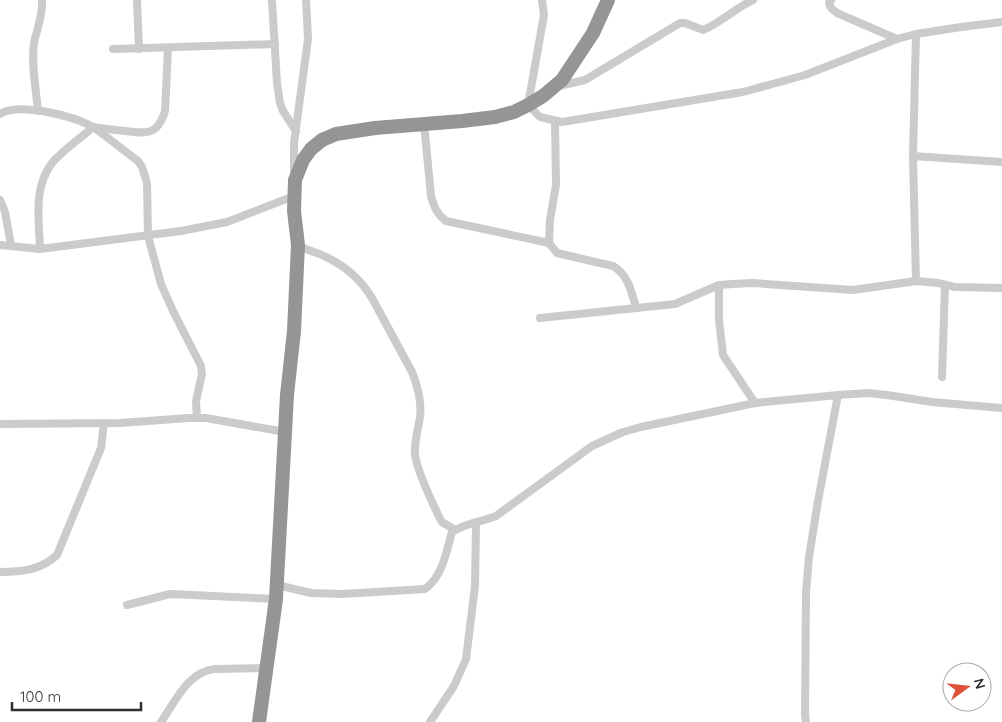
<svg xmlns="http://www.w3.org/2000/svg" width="1002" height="722" viewBox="0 0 1002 722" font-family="Quicksand,sans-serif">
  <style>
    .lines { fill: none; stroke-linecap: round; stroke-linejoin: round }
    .street { stroke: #cbcbcb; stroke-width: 8 }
    .highway { stroke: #959595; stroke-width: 14 }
  </style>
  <rect width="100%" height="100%" fill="#fff"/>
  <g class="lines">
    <g class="street">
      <path d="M137 0 139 49"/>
      <path d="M272 0 277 83 280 103 283 111 296 131"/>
      <path d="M542 0 544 15 528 105 540 117 562 122 743 92 805 75 897 39 916 34 961 27 1002 22"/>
      <path d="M831 0 829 3 831 8 837 13 897 39"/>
      <path d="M916 34 913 156 916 281"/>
      <path d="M113 49 275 44"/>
      <path d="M559 86 585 80 680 23H685L703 30C721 23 735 8 753 0"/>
      <path d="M38 111C36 89 31 64 34 43 37 28 43 16 42 0"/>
      <path d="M0 114C19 102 76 116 94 128 109 138 123 150 138 161L142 167 147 183 148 236 161 284 173 311 201 366 202 374 196 401 197 418"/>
      <path d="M555 121 556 185 550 220 549 243 557 253 613 266C628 275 631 290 636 307"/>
      <path d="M424 123 431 196C434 207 437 214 446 221L549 243"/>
      <path d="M913 156 1002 162"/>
      <path d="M294 174V143L308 39 306 0"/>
      <path d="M0 200 5 212 11 245"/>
      <path d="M0 245 40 249 181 231 227 222 294 196"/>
      <path d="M298 245C306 250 315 252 324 256 344 265 360 278 372 298L412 372C418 387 422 402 420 417 418 430 414 442 415 455 418 474 431 499 439 517L442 522 455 530"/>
      <path d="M40 249C39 220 33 188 52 163 63 150 80 139 93 127 104 129 114 130 125 131 147 134 158 135 165 111L168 48"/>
      <path d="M719 285V320L723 355 755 403"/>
      <path d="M540 318 675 304 719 285 733 284 752 283 853 290 916 281 938 283 955 287 1002 288"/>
      <path d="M942 377 945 285"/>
      <path d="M0 424 120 423 189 418H206L285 432"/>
      <path d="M0 572C22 572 41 570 57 555L101 448 104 423"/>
      <path d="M277 585 311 593 342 594 425 589C443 576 446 552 452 532 465 523 481 522 496 516L592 446 623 432 641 427 755 403 838 395 868 393 887 395 932 402 1002 408"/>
      <path d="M127 605 170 594 276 599"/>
      <path d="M161 722C175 702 188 672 214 669L267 668"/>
      <path d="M430 722 454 686 466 659 475 586 476 523"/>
      <path d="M806 722 805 715 806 592 809 557 818 501 838 395"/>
    </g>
    <path class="highway" d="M259 722 276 599 287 395 294 331 298 245 294 211 295 180 303 160 311 149 322 140 336 134 375 128 462 121 495 117 514 112 528 105 543 96 562 80 593 33 608 0"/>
  </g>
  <g transform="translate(967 687) rotate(75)"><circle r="24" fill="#ffffff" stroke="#ababab"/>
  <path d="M0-4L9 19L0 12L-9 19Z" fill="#dd5138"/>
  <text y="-8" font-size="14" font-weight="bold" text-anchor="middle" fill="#2e2e2e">N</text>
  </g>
  <path d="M12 702v8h129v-8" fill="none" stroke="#2e2e2e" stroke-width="2.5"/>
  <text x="20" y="702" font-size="15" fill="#2e2e2e" stroke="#ffffff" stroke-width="4" paint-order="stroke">100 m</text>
</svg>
